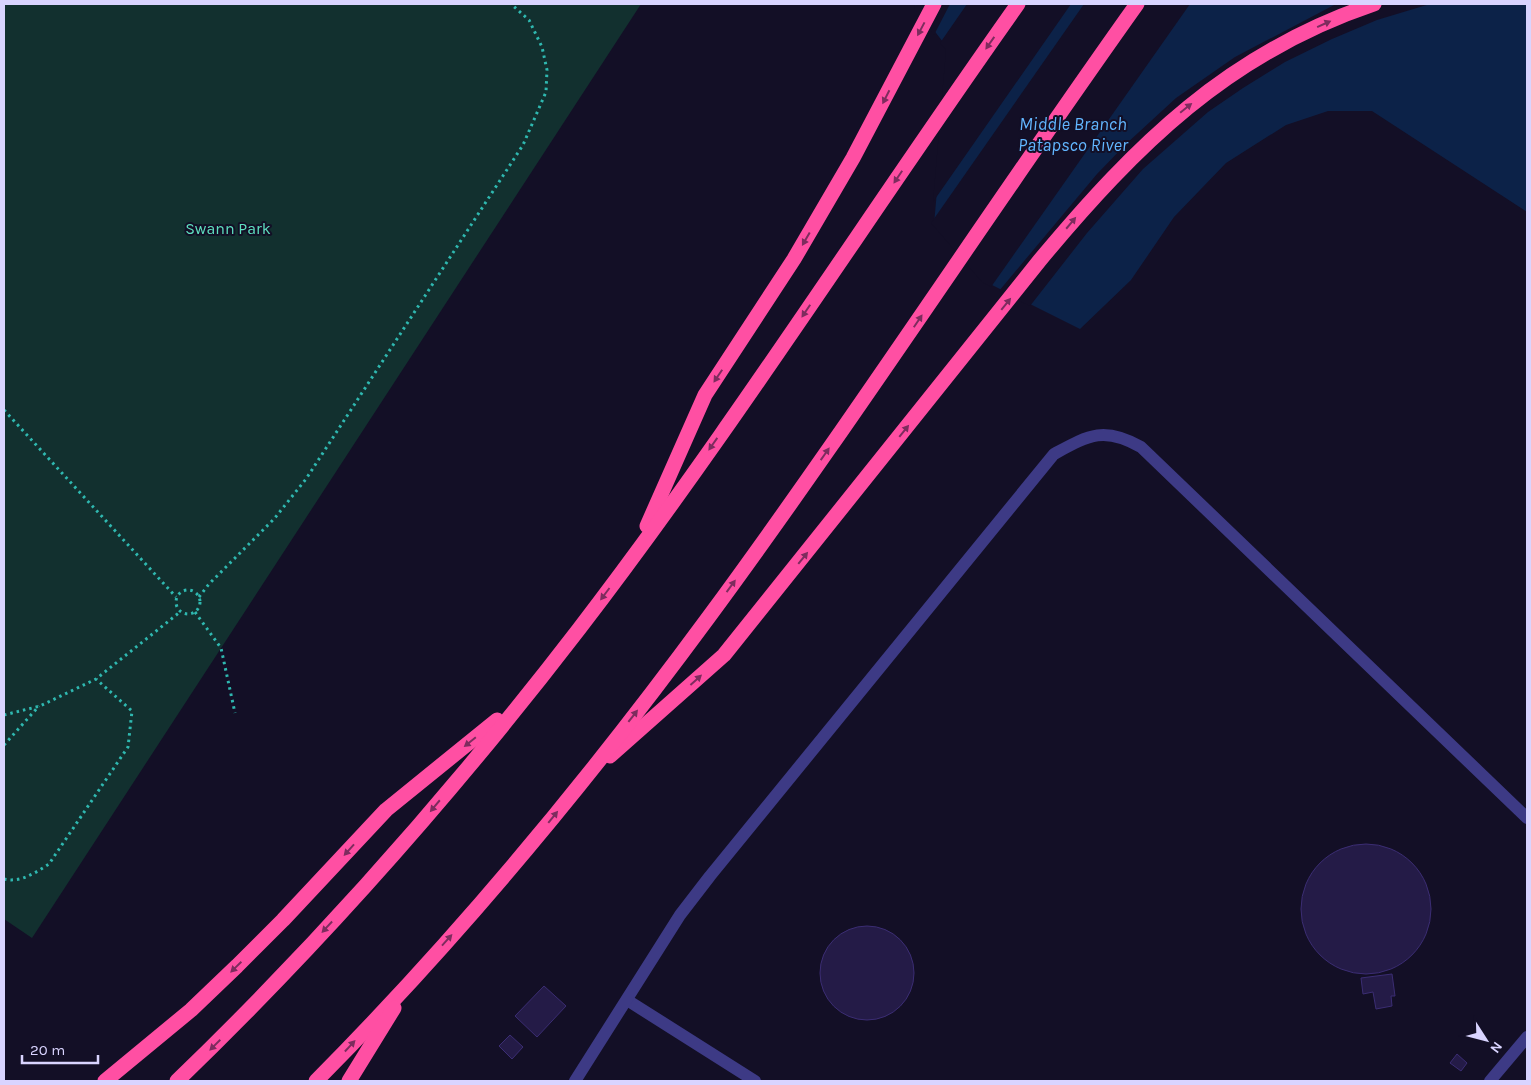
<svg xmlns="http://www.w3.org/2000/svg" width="1531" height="1085" viewBox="0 0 1531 1085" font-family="Karla,sans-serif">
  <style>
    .green { fill: #12302f }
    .water { fill: #0c2248 }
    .pier { fill: #130f26 }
    .building { fill: #241b47; stroke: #3b2d73 }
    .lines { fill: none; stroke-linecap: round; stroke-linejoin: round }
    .path { stroke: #2fb8b0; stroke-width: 3; stroke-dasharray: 2.5 4; stroke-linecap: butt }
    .service { stroke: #3d3a85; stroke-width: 12 }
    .motorway { stroke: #ff4fa3; stroke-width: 15 }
    .oneway { fill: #7d2c5e }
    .labels { text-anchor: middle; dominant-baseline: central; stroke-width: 4; stroke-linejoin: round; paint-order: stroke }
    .park-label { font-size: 16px; fill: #5fe0c0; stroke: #130f26 }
    .water-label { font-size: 18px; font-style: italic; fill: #62b6ff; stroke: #130f26 }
  </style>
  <rect width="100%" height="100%" fill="#130f26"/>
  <path class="green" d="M4 4H641L32 938 4 919Z"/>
  <path class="water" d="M914 4H1527V212L1372 111H1328L1286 125 1226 163 1174 217 1131 280 1080 329 984 281 934 225 949 50Z"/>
  <g class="pier">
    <path d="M916 4H950L934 35 914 8Z"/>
    <path d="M967 4H1071L933 202 946 50 940 43Z"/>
    <path d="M1084 4H1190L991 287 982 282 931 223Z"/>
    <path d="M1336 4H1430L1377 20 1332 39 1285 62 1243 88 1208 112 1143 169 1087 233 1030 306 999 291 1097 174 1126 144 1176 98 1235 57Z"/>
  </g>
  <g class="building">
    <circle cx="1366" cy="909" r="65"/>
    <circle cx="867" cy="973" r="47"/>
    <path d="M1392 974 1395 996H1391L1392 1006 1376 1009 1373 992 1363 994 1361 978Z"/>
    <path d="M544 986 566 1006 537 1037 515 1016Z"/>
    <path d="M510 1035 523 1047 512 1059 499 1046Z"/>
    <path d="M1457 1054 1467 1063 1461 1071 1450 1063Z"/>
  </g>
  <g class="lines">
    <g class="path">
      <path d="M4 410 176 597"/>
      <circle cx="188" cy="602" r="12"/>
      <path d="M199 597 209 584 274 519 306 479 523 145 546 92 547 70 542 47 529 20 511 4"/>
      <path d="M195 612 221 648 235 713"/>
      <path d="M4 715 40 706 96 679 180 612"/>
      <path d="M4 745 39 706"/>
      <path d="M4 879C20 883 35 873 49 864L128 747 132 711 96 679"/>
    </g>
    <g class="service">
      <path d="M627 1000 755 1081"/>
      <path d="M575 1081 680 915 710 876 1054 454C1089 435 1104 426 1141 447L1527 818"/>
      <path d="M1490 1081 1527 1037"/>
    </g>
    <g class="motorway">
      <path d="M647 526 705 395 794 259 853 158 934 4"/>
      <path d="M610 756 724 655 1040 260C1136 145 1228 53 1374 4"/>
      <path d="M105 1081 191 1010 237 966 283 920 386 810 497 720"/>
      <path d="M177 1081C322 941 456 789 579 629 734 427 871 211 1018 4"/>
      <path d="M316 1081C458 938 588 781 708 618 856 417 992 207 1137 4"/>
      <path d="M349 1081 394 1008"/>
    </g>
  </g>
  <defs><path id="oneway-solid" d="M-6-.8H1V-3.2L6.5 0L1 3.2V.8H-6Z" transform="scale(1.25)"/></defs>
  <g class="oneway">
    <use href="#oneway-solid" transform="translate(1324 24) rotate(-24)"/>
    <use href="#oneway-solid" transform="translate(921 29) rotate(118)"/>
    <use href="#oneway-solid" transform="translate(990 43) rotate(125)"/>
    <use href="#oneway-solid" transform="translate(886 97) rotate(117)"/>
    <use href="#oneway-solid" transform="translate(1186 108) rotate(-39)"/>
    <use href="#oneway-solid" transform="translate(898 177) rotate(124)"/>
    <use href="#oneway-solid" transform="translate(1071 223) rotate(-50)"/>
    <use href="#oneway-solid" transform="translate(806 239) rotate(120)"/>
    <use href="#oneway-solid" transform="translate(1006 304) rotate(-51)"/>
    <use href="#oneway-solid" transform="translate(806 311) rotate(124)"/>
    <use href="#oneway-solid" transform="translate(918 321) rotate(-56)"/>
    <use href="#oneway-solid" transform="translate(718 376) rotate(124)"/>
    <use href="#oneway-solid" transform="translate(904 431) rotate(-51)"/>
    <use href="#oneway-solid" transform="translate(713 444) rotate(125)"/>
    <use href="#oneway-solid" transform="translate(825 454) rotate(-55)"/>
    <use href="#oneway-solid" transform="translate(803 558) rotate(-51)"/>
    <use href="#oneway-solid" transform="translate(731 586) rotate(-54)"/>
    <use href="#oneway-solid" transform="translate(605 594) rotate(127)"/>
    <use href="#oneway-solid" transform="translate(696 680) rotate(-42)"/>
    <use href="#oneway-solid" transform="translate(633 716) rotate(-52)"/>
    <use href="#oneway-solid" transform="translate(470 742) rotate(141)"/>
    <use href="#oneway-solid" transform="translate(435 806) rotate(130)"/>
    <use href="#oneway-solid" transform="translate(553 817) rotate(-51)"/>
    <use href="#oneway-solid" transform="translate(349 850) rotate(132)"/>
    <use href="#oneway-solid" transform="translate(327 927) rotate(133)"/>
    <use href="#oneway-solid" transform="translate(447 940) rotate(-48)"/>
    <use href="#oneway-solid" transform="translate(236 967) rotate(136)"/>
    <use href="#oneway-solid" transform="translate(215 1045) rotate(135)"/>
    <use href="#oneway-solid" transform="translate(350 1046) rotate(-47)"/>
  </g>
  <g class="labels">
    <g class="park-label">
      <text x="228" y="228">Swann Park</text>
    </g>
    <g class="water-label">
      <text x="1073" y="124">Middle Branch<tspan x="1073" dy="21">Patapsco River</tspan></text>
    </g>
  </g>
  <rect width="1531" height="1085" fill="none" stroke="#d9d4ff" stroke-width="10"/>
  <g transform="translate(1486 1040) rotate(126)" stroke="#130f26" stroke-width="4" paint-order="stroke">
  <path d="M0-4L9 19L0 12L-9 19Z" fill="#d9d4ff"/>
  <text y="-8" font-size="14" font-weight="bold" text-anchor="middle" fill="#d9d4ff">N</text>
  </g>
  <path d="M22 1055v8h76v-8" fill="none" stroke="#d9d4ff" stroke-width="2.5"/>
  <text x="30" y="1055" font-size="15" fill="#d9d4ff" stroke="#130f26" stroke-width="4" paint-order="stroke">20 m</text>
</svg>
